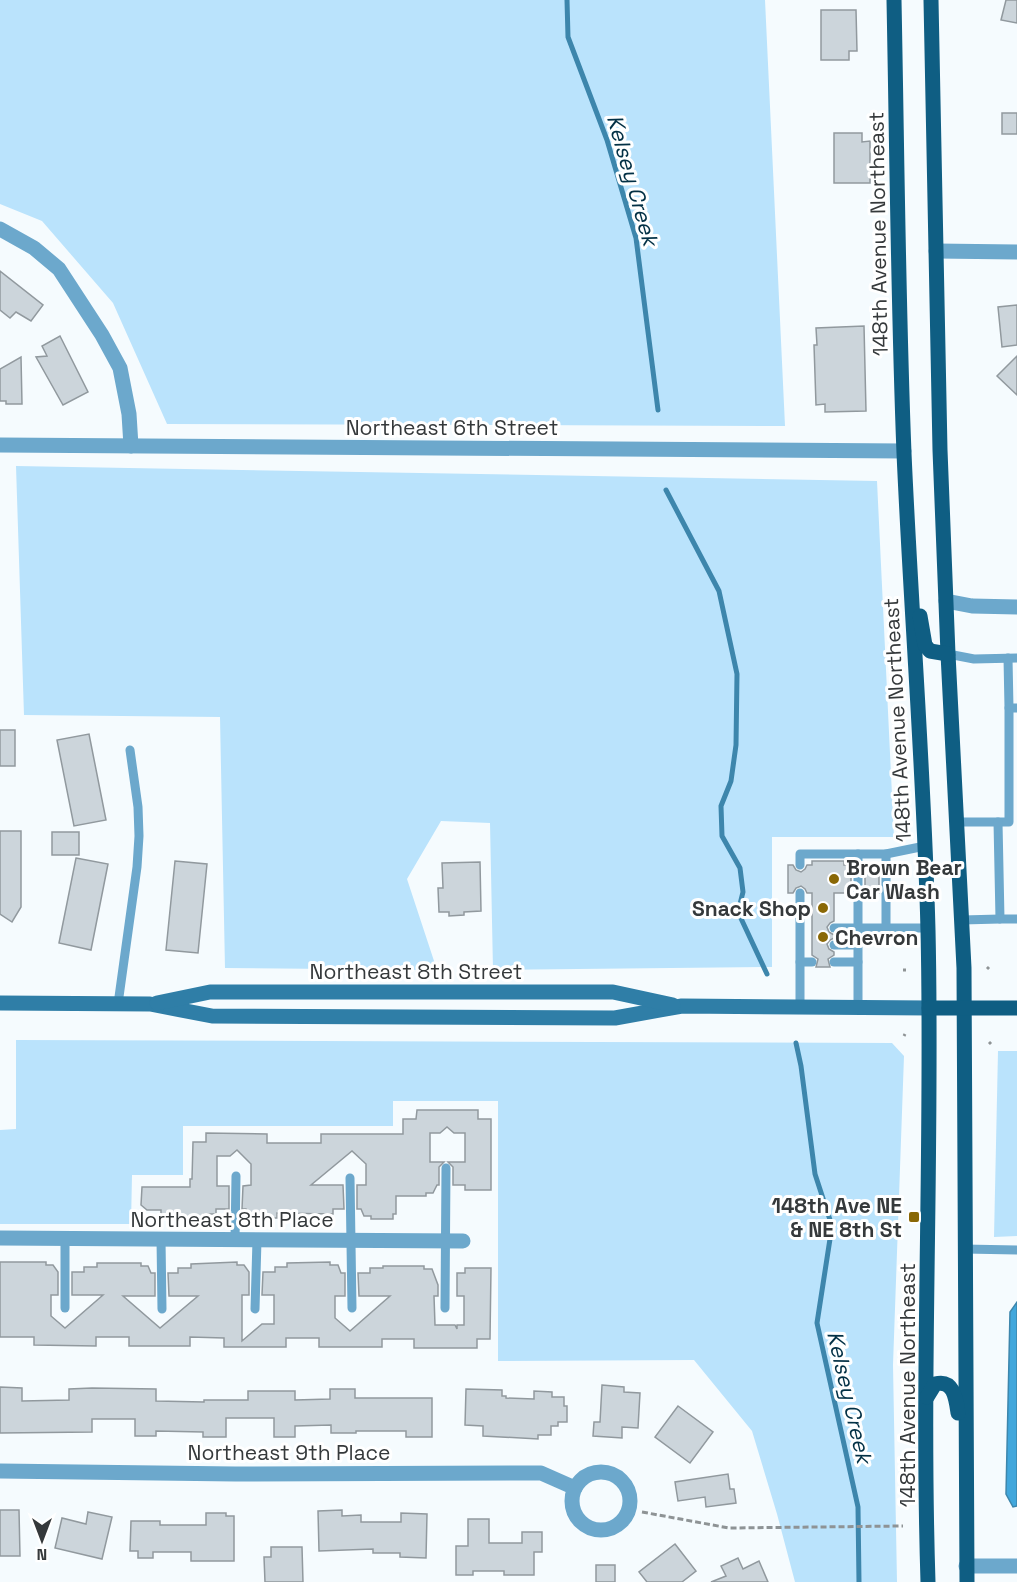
<svg xmlns="http://www.w3.org/2000/svg" width="1017" height="1582" viewBox="0 0 1017 1582" font-family="'Space Grotesk',sans-serif">
  <style>
    .green { fill: #bae3fc }
    .water { fill: #41a7dc; stroke: #3d86ac; stroke-width: 1.5 }
    .lines { fill: none; stroke-linecap: round; stroke-linejoin: round }
    .stream { stroke: #3d86ac; stroke-width: 5 }
    .building { fill: #ccd5db; stroke: #91999e; stroke-width: 1.5 }
    .path { stroke: #8e9395; stroke-width: 3; stroke-dasharray: 6 3; stroke-linecap: butt }
    .lane { stroke: #6ca8cc; stroke-width: 9 }
    .street { stroke: #6ca8cc; stroke-width: 15 }
    .secondary { stroke: #2f7ea7; stroke-width: 15 }
    .primary { stroke: #0f5e83; stroke-width: 15 }
    .poi-dot { fill: #8a6806; stroke: #fff; stroke-width: 2 }
    .labels { text-anchor: middle; dominant-baseline: central; stroke-width: 6; stroke-linejoin: round; paint-order: stroke }
    .street-label { font-size: 21px; fill: #35393b; stroke: #fff }
    .poi-label { font-size: 21px; font-weight: bold; fill: #35393b; stroke: #fff; text-anchor: start }
    .water-label { font-size: 22px; font-style: italic; fill: #023045; stroke: #fff }
  </style>
  <rect width="100%" height="100%" fill="#f5fbfe"/>
  <g class="green">
    <path d="M0 0H765L785 426 167 424 113 303 42 221 0 204Z"/>
    <path d="M16 466 877 481 894 837H772V967L493 970 490 823 441 821 407 879 437 970 225 968 220 717 24 715Z"/>
    <path d="M16 1040 892 1043 904 1056 893 1365 897 1582H795L777 1514 752 1431 694 1360 498 1361V1101H393V1126H183V1175H132L131 1224H0V1130L16 1129Z"/>
    <path d="M998 1051H1017V1236L994 1237Z"/>
  </g>
  <path class="water" d="M1017 1302V1506L1013 1507 1006 1494 1010 1312Z"/>
  <g class="lines">
    <g class="stream">
      <path d="M567 0 568 37 607 140 636 238 658 410"/>
      <path d="M666 490 719 591 737 674 736 745 731 781 721 806 722 836 740 868 743 892 738 912 767 974"/>
      <path d="M796 1043 801 1066 815 1174 832 1226 817 1323 858 1507 859 1582"/>
    </g>
  </g>
  <g class="building">
    <path d="M1006 0H1017V23L1001 20Z"/>
    <path d="M821 10H856L857 51H849V60H821Z"/>
    <rect x="1002" y="113" width="15" height="21"/>
    <path d="M834 133H862V142L870 141V183H834Z"/>
    <path d="M0 271 43 305 31 321 16 312 10 318 0 310Z"/>
    <path d="M1017 305V345L1002 347 998 307Z"/>
    <path d="M864 326 866 411 825 412V404L816 405 814 345H817L816 328Z"/>
    <path d="M60 336 88 392 63 405 36 357 47 356 42 346Z"/>
    <path d="M1017 356V395L997 376Z"/>
    <path d="M21 357 22 404H6V401H0V369Z"/>
    <rect x="0" y="730" width="15" height="36"/>
    <path d="M89 734 106 820 74 826 57 740Z"/>
    <path d="M0 831H21V907L12 922 0 914Z"/>
    <rect x="52" y="832" width="27" height="23"/>
    <path d="M76 858 108 864 91 950 59 943Z"/>
    <path d="M175 861 207 864 198 953 166 950Z"/>
    <path d="M812 861H844V865H851V893H834V921L830 923 827 927 829 932 834 935V938L830 940 827 944 829 949 834 952V955L828 959 830 967H816L818 959 812 955V893H807L805 889 801 886 796 888 793 893H788V865H793L796 870 801 872 805 869 807 865H812Z"/>
    <path d="M480 862 481 911 464 912V915L449 916V912H439L438 888H443L442 863Z"/>
    <rect x="865" y="865" width="14" height="28"/>
    <path d="M417 1110H478V1119H491V1190H465V1185H453V1167L448 1162H465V1133H454L447 1127 440 1133H430V1162H444L439 1167V1185H437L433 1193H426V1196H396V1214H393V1219H371V1216H364L361 1209H357V1185H366V1164L352 1151 311 1185H343L344 1209H333V1214L277 1213V1218H256V1214H248L246 1209H242L243 1186 251 1185V1164L237 1150 230 1156H217V1186H229V1209H216V1214H204V1218L161 1219V1210H147L141 1205 142 1187H190V1179H192L193 1142H206V1133L267 1134V1143H321V1134H403V1119H416Z"/>
    <path d="M0 1262H46V1265H53L58 1272V1295H51V1316L65 1328 103 1295H72V1272H84V1267H97V1263H141V1266H148L151 1273H155V1296H123L160 1328 198 1296H169L168 1273H178V1268H191V1264L237 1262V1265H244L249 1272V1295H242V1341L262 1324H274V1295H262L263 1272H275V1267H287V1263L330 1262V1265H338L341 1273H345V1296H335V1318L350 1331 390 1296H359L358 1273H370V1268H383V1266H424V1269H432L438 1285V1296H434L435 1325H455L457 1329V1325H464V1296H457V1273H465V1268H491L490 1339H477V1348H414V1339H382V1347H319V1338H286V1347H224V1338L190 1337V1346H129V1337H96V1346L34 1345V1337H0Z"/>
    <path d="M602 1385 624 1387V1392L640 1393 638 1428 622 1427V1438L593 1436 594 1422H600Z"/>
    <path d="M0 1387 22 1388V1401L69 1400V1389L92 1388 156 1389V1401L204 1402V1400H248V1391H295V1400L330 1399V1389H355V1398H432V1437H406V1431H356V1433H331V1425L295 1426V1437H274V1418H226V1437H203V1432L156 1431V1436H135V1419H92V1432L0 1433Z"/>
    <path d="M466 1389 502 1390V1396H506V1398L534 1399V1391L552 1392V1397H564V1406H567V1422H558V1426H551V1435H538V1439L483 1436V1426L465 1425Z"/>
    <path d="M678 1406 713 1432 690 1463 655 1437Z"/>
    <path d="M728 1474 730 1489H734L736 1503 706 1507 705 1497 678 1501 675 1482Z"/>
    <path d="M0 1510H19L20 1556H0Z"/>
    <path d="M342 1510V1516L361 1515V1522H401V1513L427 1514 426 1558 400 1557V1553H373V1549L319 1551 318 1511Z"/>
    <path d="M88 1512 112 1517 102 1559 55 1548 62 1518 86 1524Z"/>
    <path d="M206 1513H226V1516H234V1561H191V1552H153V1558H138V1551H130L131 1521H160V1525H206Z"/>
    <path d="M468 1519H489V1543H522V1532H542V1552H534V1575H504V1571H473V1575H456V1546H468Z"/>
    <path d="M675 1544 696 1571 682 1582H647L639 1572Z"/>
    <path d="M271 1547H302L303 1582H265L264 1557H271Z"/>
    <path d="M738 1558 743 1569 759 1561 768 1582H711L726 1576 721 1566Z"/>
    <rect x="596" y="1565" width="19" height="17"/>
  </g>
  <g class="lines">
    <g class="path">
      <path d="M987 969 989 967"/>
      <path d="M903 970H906"/>
      <path d="M904 1036 905 1034"/>
      <path d="M989 1042 991 1044"/>
      <path d="M642 1512 729 1528 903 1526"/>
    </g>
    <g class="lane">
      <path d="M948 654 974 659 1017 658"/>
      <path d="M1008 658 1009 708"/>
      <path d="M958 822H1009V708H1017"/>
      <path d="M998 822 1000 919H1017"/>
      <path d="M858 854V1007"/>
      <path d="M886 854V928"/>
      <path d="M800 865V854H886L925 846"/>
      <path d="M962 920 1000 919"/>
      <path d="M834 928H928"/>
      <path d="M834 945H858"/>
      <path d="M800 962H812"/>
      <path d="M834 962H858"/>
      <path d="M118 1004 137 867 139 836 138 807 130 750"/>
      <path d="M800 1007V893"/>
      <path d="M350 1178 352 1308"/>
      <path d="M161 1239 162 1309"/>
      <path d="M235 1240 236 1176"/>
      <path d="M964 1249 1017 1250"/>
      <path d="M65 1308V1239"/>
      <path d="M445 1308 446 1168"/>
      <path d="M255 1309 257 1240"/>
    </g>
    <g class="street">
      <path d="M0 229 34 248 59 269 102 335 120 368 129 414 131 446"/>
      <path d="M936 251 1017 252"/>
      <path d="M0 445 904 451"/>
      <path d="M946 601 972 606 1017 607"/>
      <path d="M0 1238 463 1241"/>
      <path d="M0 1471 235 1474 541 1473 575 1488"/>
      <circle cx="601" cy="1501" r="29"/>
      <path d="M966 1566H1017"/>
    </g>
    <g class="secondary">
      <path d="M0 1003 150 1004 212 1016 615 1018 682 1006 929 1008"/>
      <path d="M157 1003 210 992H613L673 1005"/>
    </g>
    <g class="primary">
      <path d="M894 0C897 151 898 302 904 453 911 612 924 771 928 930 933 1147 921 1365 928 1582"/>
      <path d="M931 0 940 450 948 654 964 968 967 1582"/>
      <path d="M920 616 925 645 930 651 948 654"/>
      <path d="M929 1008H1017"/>
      <path d="M927 1397 935 1384C954 1379 956 1399 958 1413"/>
    </g>
  </g>
  <g class="poi-dot">
    <circle cx="834" cy="879" r="6"/>
    <circle cx="823" cy="908" r="6"/>
    <circle cx="823" cy="937" r="6"/>
    <rect x="908" y="1211" width="12" height="12" rx="3"/>
  </g>
  <g class="labels">
    <g class="street-label">
      <text transform="translate(878 234) rotate(-91)">148th Avenue Northeast</text>
      <text x="452" y="427">Northeast 6th Street</text>
      <text transform="translate(897 720) rotate(-93)">148th Avenue Northeast</text>
      <text x="416" y="971">Northeast 8th Street</text>
      <text x="232" y="1219">Northeast 8th Place</text>
      <text transform="translate(907 1385) rotate(-90)">148th Avenue Northeast</text>
      <text x="289" y="1452">Northeast 9th Place</text>
    </g>
    <g class="poi-label">
      <text x="846" y="867">Brown Bear<tspan x="846" dy="24">Car Wash</tspan></text>
      <text x="811" y="908" text-anchor="end">Snack Shop</text>
      <text x="835" y="937">Chevron</text>
      <text x="902" y="1205" text-anchor="end">148th Ave NE<tspan x="902" dy="24">&amp; NE 8th St</tspan></text>
    </g>
    <g class="water-label">
      <text transform="translate(633 180) rotate(74)">Kelsey Creek</text>
      <text transform="translate(850 1397) rotate(77)">Kelsey Creek</text>
    </g>
  </g>
  <g transform="translate(42 1540) rotate(180)" stroke="#ffffff" stroke-width="4.5" paint-order="stroke">
  <path d="M0-4.5L10 22L0 15L-10 22Z" fill="#35393b"/>
  <text y="-9" font-size="16" font-weight="bold" text-anchor="middle" fill="#35393b">N</text>
  </g>
</svg>
